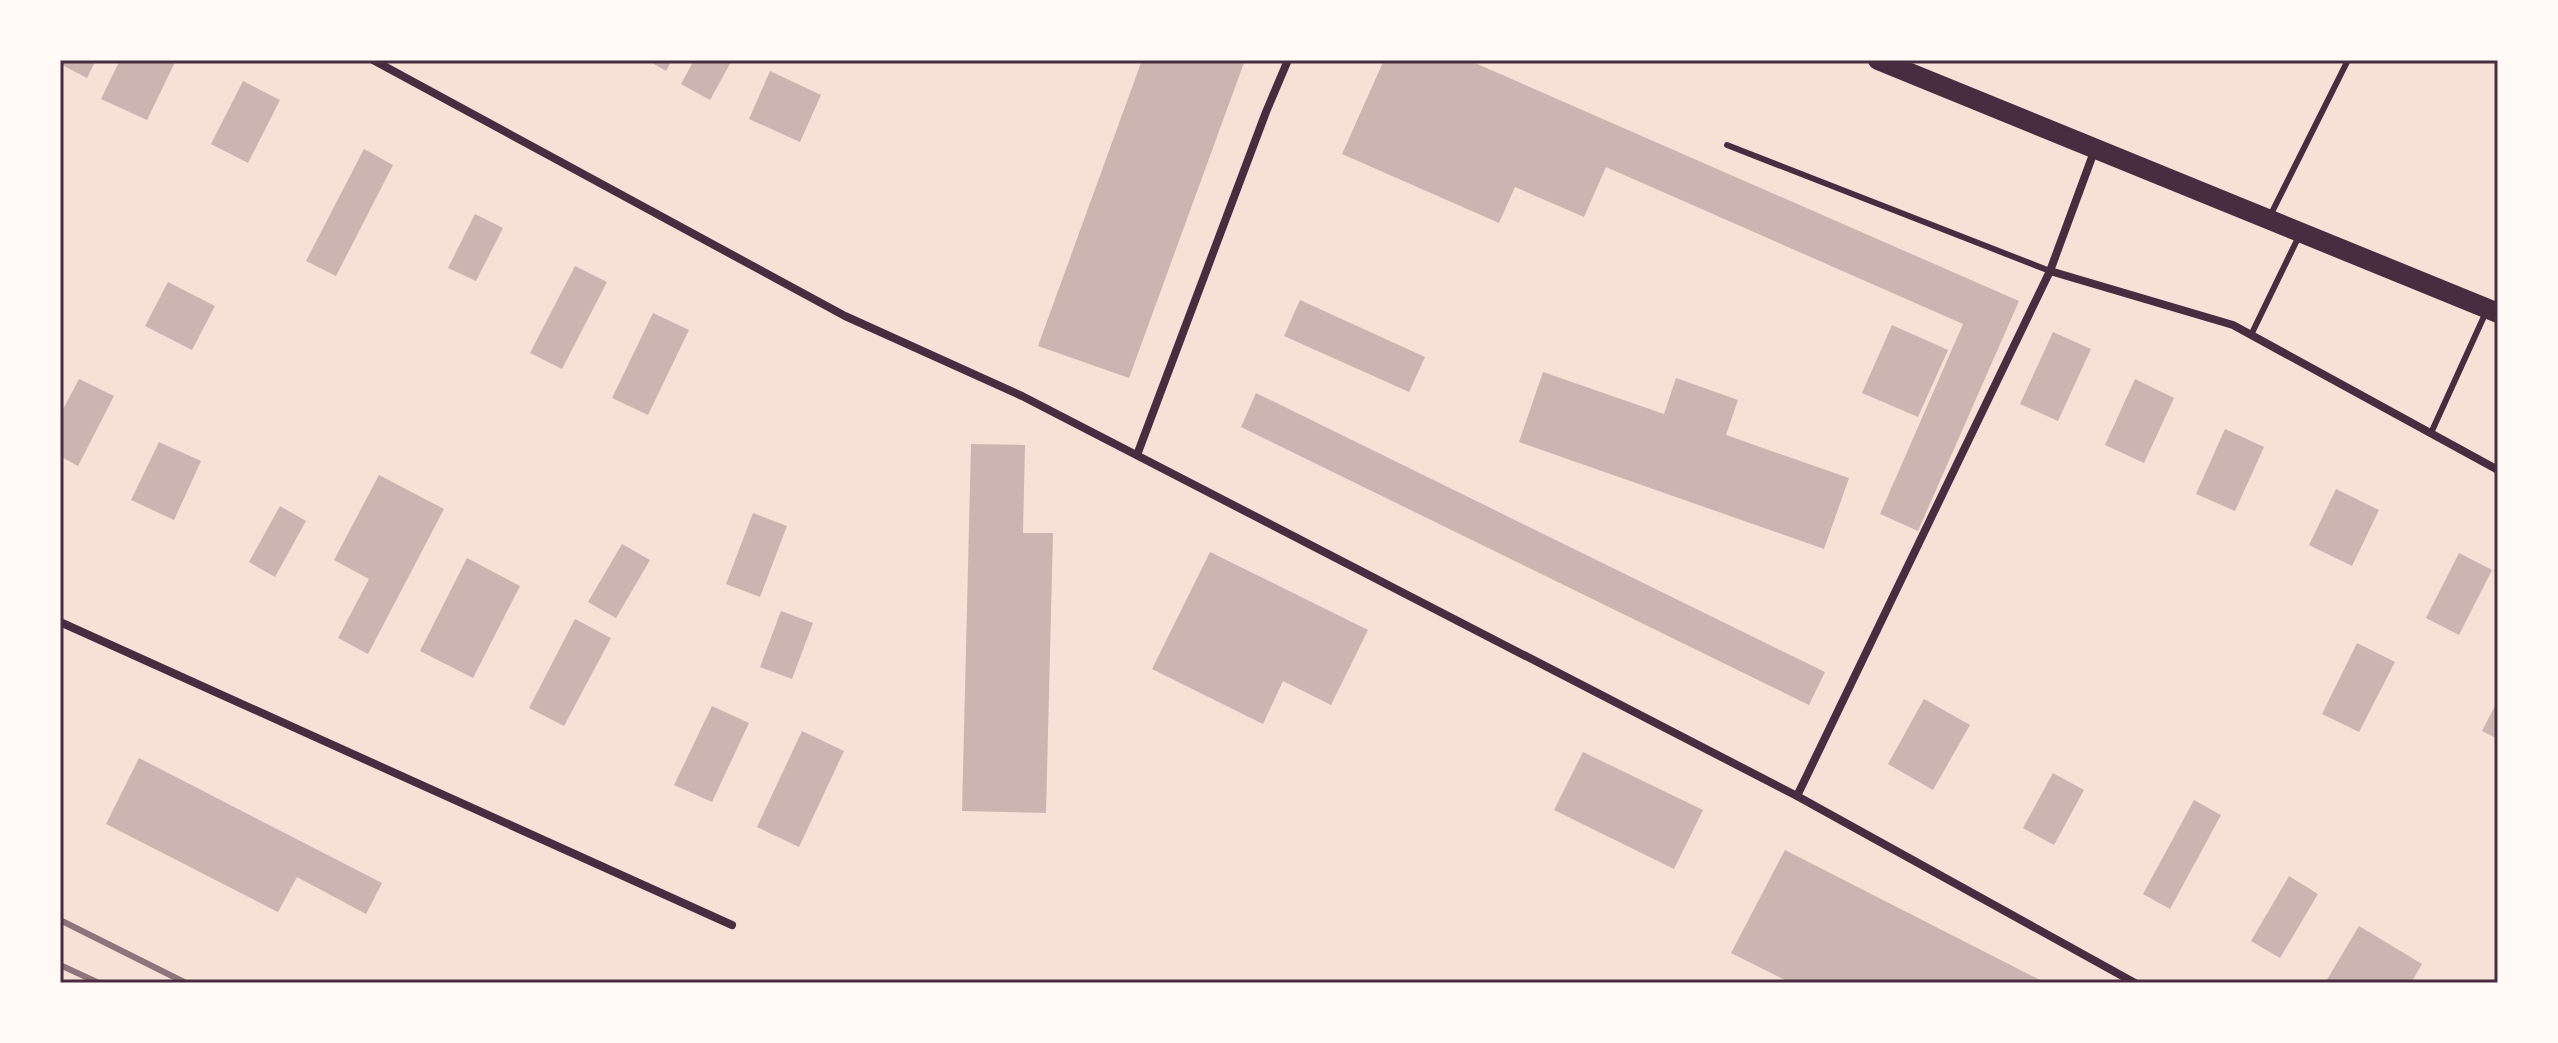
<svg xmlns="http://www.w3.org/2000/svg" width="2558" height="1043" viewBox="0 0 2558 1043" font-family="Overpass,sans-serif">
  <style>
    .building { fill: #ccb4b1 }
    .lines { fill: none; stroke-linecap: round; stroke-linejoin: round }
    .service { stroke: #4a2c40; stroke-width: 6 }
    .minor { stroke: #4a2c40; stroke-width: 8 }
    .primary { stroke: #4a2c40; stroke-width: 20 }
    .rail { stroke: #8f747c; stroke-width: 6 }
    .neatline { fill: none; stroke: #4a2c40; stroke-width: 3 }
  </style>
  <rect width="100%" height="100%" fill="#f7e1d7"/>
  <g class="building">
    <path d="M60 60H96L87 78 60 64Z"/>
    <path d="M120 60H176L147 120 101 99Z"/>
    <path d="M647 60H672L666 71Z"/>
    <path d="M694 60H732L710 100 681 84Z"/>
    <path d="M1142 60H1245L1129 378 1038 346Z"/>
    <path d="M1384 60H1468L2019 301 1918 531 1880 514 1963 324 1606 167 1584 217 1515 187 1499 223 1342 154Z"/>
    <path d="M770 71 821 95 800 142 749 119Z"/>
    <path d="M243 81 280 100 248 163 211 144Z"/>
    <path d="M364 149 393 165 336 276 306 261Z"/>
    <path d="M475 214 503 228 476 281 448 268Z"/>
    <path d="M575 266 607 282 562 369 530 353Z"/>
    <path d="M168 282 215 306 192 350 145 326Z"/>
    <path d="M1300 300 1425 357 1409 392 1284 336Z"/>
    <path d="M653 313 689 330 648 415 612 398Z"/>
    <path d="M1892 325 1948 350 1918 417 1862 393Z"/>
    <path d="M2053 332 2091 349 2058 421 2020 404Z"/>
    <path d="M1543 372 1664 414 1676 378 1738 400 1726 435 1849 478 1824 549 1519 442Z"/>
    <path d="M79 379 114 396 78 466 60 456V415Z"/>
    <path d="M2135 379 2174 398 2144 463 2105 445Z"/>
    <path d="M1256 393 1825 672 1809 705 1241 427Z"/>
    <path d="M2225 429 2264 447 2235 511 2196 494Z"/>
    <path d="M159 442 201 461 174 520 131 500Z"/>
    <path d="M971 444 1025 445 1023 533H1053L1046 813 962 811Z"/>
    <path d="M379 475 444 509 368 654 338 638 369 579 334 560Z"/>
    <path d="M2336 489 2379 510 2352 566 2309 545Z"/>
    <path d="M280 506 306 521 275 577 249 562Z"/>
    <path d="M753 513 787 526 760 597 726 584Z"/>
    <path d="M622 544 650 560 616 618 588 602Z"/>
    <path d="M1210 552 1368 630 1331 705 1283 681 1263 724 1152 669Z"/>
    <path d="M2459 553 2492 570 2459 635 2426 618Z"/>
    <path d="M467 558 520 586 473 678 420 651Z"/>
    <path d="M781 611 813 623 792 679 760 667Z"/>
    <path d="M575 619 611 638 564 726 529 708Z"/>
    <path d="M2357 643 2395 662 2359 732 2322 714Z"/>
    <path d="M1924 699 1970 725 1933 790 1888 764Z"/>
    <path d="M2498 700V739L2482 731Z"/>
    <path d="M712 706 749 723 712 802 674 785Z"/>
    <path d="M802 731 844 751 799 847 757 827Z"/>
    <path d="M1583 752 1703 810 1674 869 1554 810Z"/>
    <path d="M139 758 382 883 366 914 297 877 278 912 106 824Z"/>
    <path d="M2053 773 2084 790 2054 845 2023 828Z"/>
    <path d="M2194 800 2221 815 2170 909 2143 894Z"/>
    <path d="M1785 850 2046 983H1791L1731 953Z"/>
    <path d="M2289 876 2318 894 2280 958 2251 941Z"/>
    <path d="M2359 926 2422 964 2411 983H2325Z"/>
  </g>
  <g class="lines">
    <g class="service">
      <path d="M1727 145 2050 271"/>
      <path d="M2270 216 2348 60"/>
      <path d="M2251 335 2299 236"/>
      <path d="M2431 433 2486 312"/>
    </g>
    <g class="minor">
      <path d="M373 60 845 316 1022 396 1797 796 2135 983"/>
      <path d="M2050 271 2233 325 2498 470"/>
      <path d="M1137 455 1266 112 1288 60"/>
      <path d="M60 622 732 925"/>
      <path d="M1797 796 2050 271 2095 149"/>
    </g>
    <path class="primary" d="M1878 60 2498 313"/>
    <g class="rail">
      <path d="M60 920 186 983"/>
      <path d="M60 965 99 983"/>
    </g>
  </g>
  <rect width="2558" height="1043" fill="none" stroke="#fffaf5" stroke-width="124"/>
  <rect x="62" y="62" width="2434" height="919" class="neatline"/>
</svg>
